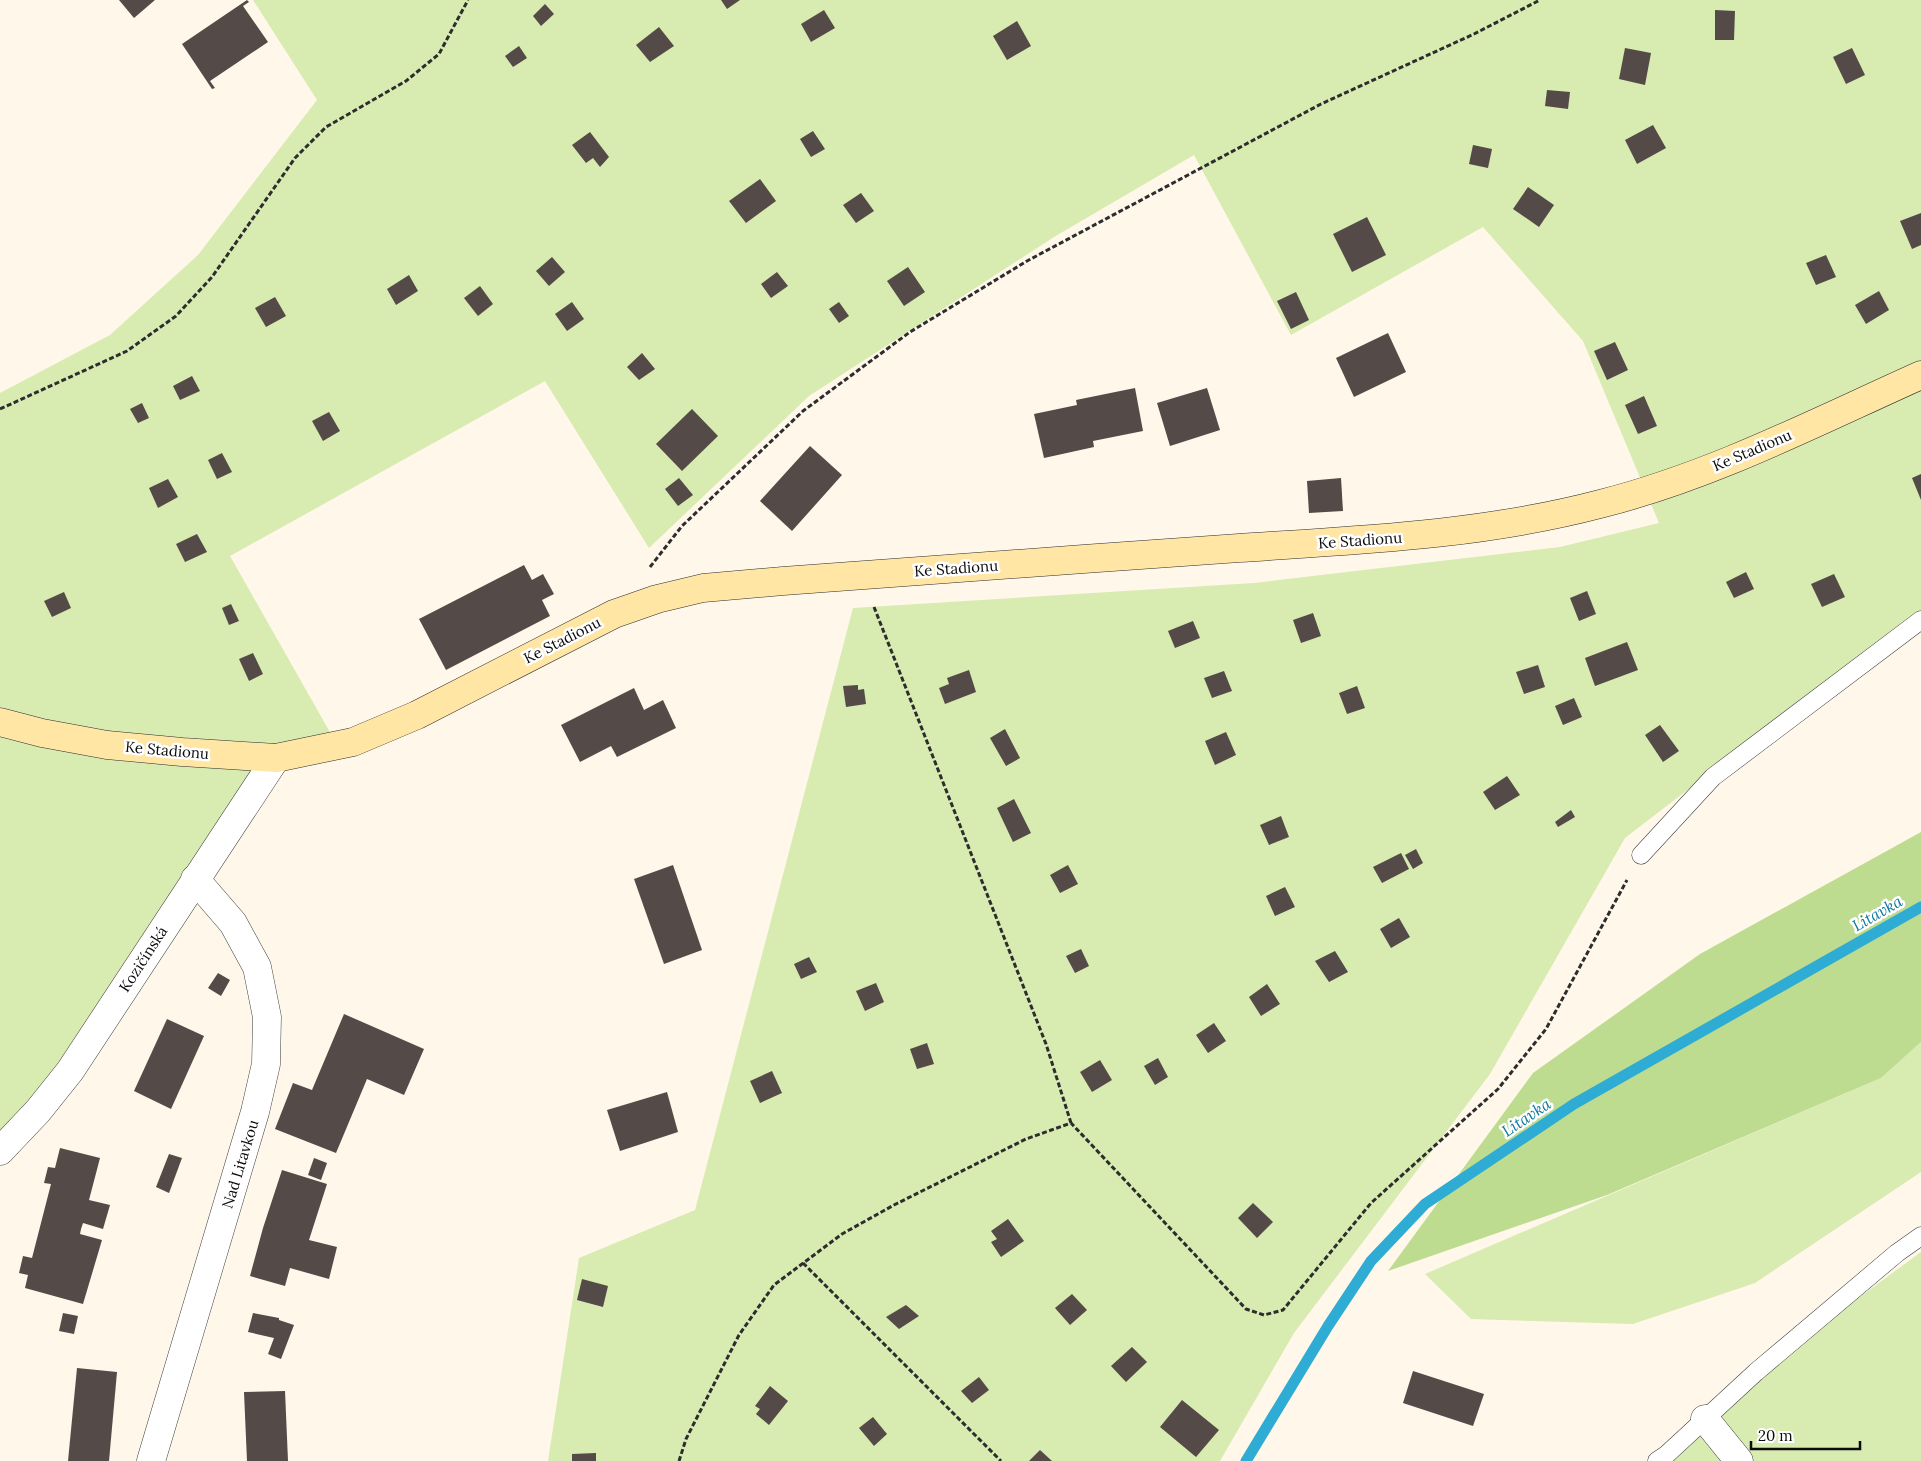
<svg xmlns="http://www.w3.org/2000/svg" width="1921" height="1461" viewBox="0 0 1921 1461" font-family="Lora,serif">
  <style>
    .green { fill: #d8ebb1 }
    .forest { fill: #bedc90 }
    .lines { fill: none; stroke-linecap: round; stroke-linejoin: round }
    .stream { stroke: #2eacd4; stroke-width: 11 }
    .building { fill: #544a47 }
    .lane-casing { stroke: #3e3e3e; stroke-width: 19 }
    .street-casing { stroke: #3e3e3e; stroke-width: 29 }
    .secondary-casing { stroke: #2d2d2d; stroke-width: 29 }
    .path { stroke: #2d2d2d; stroke-width: 3; stroke-dasharray: 5 2.5; stroke-linecap: butt }
    .lane { stroke: #fff; stroke-width: 18 }
    .street { stroke: #fff; stroke-width: 28 }
    .secondary { stroke: #ffe6a4; stroke-width: 28 }
    .labels { text-anchor: middle; dominant-baseline: central; stroke-width: 5; stroke-linejoin: round; paint-order: stroke }
    .street-label { font-size: 15px; fill: #0b0b0b; stroke: #fff }
    .water-label { font-size: 16px; font-style: italic; fill: #0f79a1; stroke: #fff }
  </style>
  <rect width="100%" height="100%" fill="#fff7e9"/>
  <g class="green">
    <path d="M253 0H1921V610L1625 838 1490 1074 1294 1333 1220 1461H548L579 1258 695 1210 853 608 1254 583 1560 547 1659 523 1583 341 1483 227 1291 335 1194 155 1054 237 809 396 649 548 545 381 230 556 335 741 273 757 0 717V393L110 335 198 255 317 100Z"/>
    <path d="M0 726 268 762 69 1071 0 1139Z"/>
    <path d="M1921 1042V1172L1755 1283 1633 1324 1471 1319 1425 1274 1881 1078Z"/>
    <path d="M1921 1252V1461H1669L1759 1371Z"/>
  </g>
  <path class="forest" d="M1921 832V1042L1881 1078 1607 1195 1388 1271 1533 1073 1700 954Z"/>
  <g class="lines">
    <path class="stream" d="M1246 1461 1328 1326 1371 1261 1425 1204 1574 1104 1921 907"/>
  </g>
  <g class="building">
    <path d="M119 0H155L134 18Z"/>
    <path d="M247 0 249 2 243 6 268 42 210 81 215 88 212 89 182 44Z"/>
    <path d="M721 0H740L727 9Z"/>
    <path d="M545 4 554 14 541 26 533 16Z"/>
    <path d="M824 10 835 28 811 42 801 24Z"/>
    <path d="M1715 10 1735 11 1734 40H1715Z"/>
    <path d="M1017 21 1031 46 1007 60 993 36Z"/>
    <path d="M659 27 674 46 650 62 636 45Z"/>
    <path d="M519 46 527 58 513 67 505 56Z"/>
    <path d="M1625 48 1651 53 1645 85 1619 79Z"/>
    <path d="M1852 48 1865 75 1846 84 1833 57Z"/>
    <path d="M1547 90 1570 92 1568 109 1545 106Z"/>
    <path d="M1653 125 1666 148 1637 164 1625 140Z"/>
    <path d="M813 131 825 149 811 157 800 139Z"/>
    <path d="M590 132 609 157 600 167 593 158 586 163 572 145Z"/>
    <path d="M1473 145 1492 149 1488 168 1469 164Z"/>
    <path d="M760 179 776 201 746 223 729 201Z"/>
    <path d="M1528 187 1554 205 1539 227 1513 209Z"/>
    <path d="M861 193 874 211 856 223 843 205Z"/>
    <path d="M1921 213V245L1912 249 1900 221Z"/>
    <path d="M1367 217 1386 255 1352 272 1333 234Z"/>
    <path d="M1826 255 1836 277 1816 285 1806 263Z"/>
    <path d="M552 257 565 272 549 286 536 271Z"/>
    <path d="M908 267 925 292 904 306 887 281Z"/>
    <path d="M777 272 788 286 771 298 761 284Z"/>
    <path d="M409 275 418 291 396 305 387 289Z"/>
    <path d="M480 286 493 304 478 316 464 298Z"/>
    <path d="M1879 291 1889 310 1866 324 1855 305Z"/>
    <path d="M1296 292 1309 320 1291 329 1277 301Z"/>
    <path d="M275 297 286 316 266 327 255 308Z"/>
    <path d="M572 302 584 319 567 331 555 314Z"/>
    <path d="M839 302 849 316 839 323 829 309Z"/>
    <path d="M1388 333 1406 372 1354 397 1336 358Z"/>
    <path d="M1615 342 1628 370 1607 380 1594 351Z"/>
    <path d="M642 353 655 369 639 380 627 367Z"/>
    <path d="M192 376 200 391 180 400 173 386Z"/>
    <path d="M1135 388 1143 431 1093 441 1094 447 1044 458 1034 414 1077 405 1076 400Z"/>
    <path d="M1207 388 1220 430 1170 446 1157 403Z"/>
    <path d="M1644 396 1657 426 1638 434 1625 405Z"/>
    <path d="M142 403 149 418 138 423 130 409Z"/>
    <path d="M692 409 718 436 682 471 656 444Z"/>
    <path d="M329 412 340 431 323 441 312 421Z"/>
    <path d="M810 446 842 475 792 531 760 501Z"/>
    <path d="M222 453 232 472 217 479 208 460Z"/>
    <path d="M1921 474V500L1912 478Z"/>
    <path d="M679 478 693 495 678 506 665 489Z"/>
    <path d="M1341 478 1343 511 1309 513 1307 481Z"/>
    <path d="M168 479 178 497 158 508 149 488Z"/>
    <path d="M197 534 207 552 185 562 176 544Z"/>
    <path d="M524 565 532 580 543 574 554 594 542 600 550 616 446 670 419 619Z"/>
    <path d="M1746 572 1754 589 1734 598 1726 582Z"/>
    <path d="M1834 574 1845 597 1822 607 1811 584Z"/>
    <path d="M1587 591 1596 614 1579 621 1570 598Z"/>
    <path d="M64 592 71 608 52 617 44 601Z"/>
    <path d="M231 604 239 621 229 625 222 608Z"/>
    <path d="M1313 613 1321 636 1301 643 1293 620Z"/>
    <path d="M1193 621 1200 638 1175 648 1168 631Z"/>
    <path d="M1627 642 1638 670 1595 686 1585 658Z"/>
    <path d="M253 653 263 674 249 681 239 659Z"/>
    <path d="M1538 665 1545 687 1524 694 1516 672Z"/>
    <path d="M969 670 976 692 945 704 939 688 949 684 947 678Z"/>
    <path d="M1224 671 1232 691 1212 698 1204 678Z"/>
    <path d="M858 685V690L864 689 866 704 846 707 843 686Z"/>
    <path d="M1357 686 1365 708 1347 714 1339 693Z"/>
    <path d="M634 688 644 710 663 700 676 728 617 757 611 746 580 762 561 725Z"/>
    <path d="M1574 698 1582 717 1563 725 1555 706Z"/>
    <path d="M1660 725 1679 751 1663 762 1645 735Z"/>
    <path d="M1005 729 1020 758 1006 766 990 738Z"/>
    <path d="M1226 732 1236 755 1215 765 1205 741Z"/>
    <path d="M1507 776 1520 795 1495 810 1483 792Z"/>
    <path d="M1014 799 1031 833 1013 842 997 808Z"/>
    <path d="M1571 810 1575 817 1558 827 1555 822Z"/>
    <path d="M1281 816 1289 837 1269 845 1260 825Z"/>
    <path d="M1416 849 1423 863 1413 869 1405 855Z"/>
    <path d="M1401 853 1409 869 1382 883 1373 867Z"/>
    <path d="M673 865 702 950 664 964 634 879Z"/>
    <path d="M1068 865 1078 884 1060 893 1050 875Z"/>
    <path d="M1285 887 1295 907 1275 916 1266 896Z"/>
    <path d="M1399 918 1410 937 1391 948 1380 929Z"/>
    <path d="M1081 949 1089 966 1075 973 1066 956Z"/>
    <path d="M1335 951 1348 972 1329 982 1315 961Z"/>
    <path d="M809 957 817 972 801 979 794 964Z"/>
    <path d="M218 973 230 980 221 996 208 988Z"/>
    <path d="M876 983 884 1002 865 1011 856 991Z"/>
    <path d="M1267 984 1280 1004 1261 1016 1249 997Z"/>
    <path d="M344 1014 424 1049 404 1095 367 1079 336 1153 275 1129 293 1083 312 1090Z"/>
    <path d="M167 1019 204 1036 171 1109 134 1091Z"/>
    <path d="M1214 1023 1226 1041 1208 1053 1196 1035Z"/>
    <path d="M927 1043 934 1064 917 1069 910 1049Z"/>
    <path d="M1158 1058 1168 1077 1155 1085 1144 1066Z"/>
    <path d="M1100 1060 1112 1080 1092 1092 1080 1072Z"/>
    <path d="M772 1071 782 1093 760 1103 750 1081Z"/>
    <path d="M667 1092 678 1132 620 1151 607 1110Z"/>
    <path d="M60 1148 100 1158 89 1200 110 1205 103 1229 83 1223 81 1229 80 1234 102 1240 83 1304 25 1288 28 1275 19 1273 23 1256 32 1258 51 1184 44 1183 48 1167 55 1168Z"/>
    <path d="M169 1154 182 1158 169 1193 156 1187Z"/>
    <path d="M314 1158 327 1163 321 1180 308 1175Z"/>
    <path d="M282 1170 327 1184 309 1240 337 1247 329 1279 290 1268 285 1286 250 1276 263 1228Z"/>
    <path d="M1253 1203 1273 1222 1257 1238 1238 1218Z"/>
    <path d="M1008 1219 1024 1241 1001 1257 991 1242 997 1239 991 1231Z"/>
    <path d="M582 1279 608 1286 603 1307 577 1300Z"/>
    <path d="M1072 1294 1087 1310 1070 1325 1055 1308Z"/>
    <path d="M906 1305 919 1316 899 1329 886 1317Z"/>
    <path d="M63 1313 78 1316 74 1334 59 1331Z"/>
    <path d="M253 1313 279 1318V1320L294 1325 281 1359 268 1354 274 1338 248 1332Z"/>
    <path d="M1132 1347 1147 1362 1126 1382 1111 1366Z"/>
    <path d="M77 1368 117 1372 109 1461H68Z"/>
    <path d="M1413 1371 1484 1394 1473 1426 1403 1403Z"/>
    <path d="M979 1377 989 1390 972 1403 961 1391Z"/>
    <path d="M770 1386 788 1401 769 1425 756 1414 760 1409 755 1406Z"/>
    <path d="M285 1391 288 1461H247L244 1392Z"/>
    <path d="M1182 1400 1219 1430 1196 1457 1160 1427Z"/>
    <path d="M873 1417 887 1434 874 1446 859 1428Z"/>
    <path d="M1040 1450 1052 1461H1029Z"/>
    <path d="M596 1453V1461H572V1454Z"/>
  </g>
  <g class="lines">
    <g class="lane-casing">
      <g id="lane">
        <path d="M1641 855 1713 777 1921 620"/>
        <path d="M1657 1461 1666 1455 1756 1372 1897 1253 1921 1236"/>
      </g>
    </g>
    <g class="street-casing">
      <g id="street">
        <path d="M0 1151 38 1111 70 1071 276 758"/>
        <path d="M1705 1419 1739 1461"/>
        <path d="M151 1461 255 1112 266 1064 267 1017 257 967 233 923 195 879"/>
      </g>
    </g>
    <g class="secondary-casing">
      <path id="secondary" d="M0 722 42 733 107 745 182 752 276 758 353 742 417 715 614 614 657 599 703 588 783 581C935 569 1087 559 1239 548 1360 540 1482 535 1600 504 1712 476 1816 422 1921 375"/>
    </g>
    <g class="path">
      <path d="M0 409 127 351 176 316 212 277 295 158 326 127 406 81 439 54 468 0"/>
      <path d="M650 567 682 526 803 411 910 332 1027 261 1321 104 1474 34 1540 0"/>
      <path d="M874 607 1046 1044 1071 1123"/>
      <path d="M803 1263 1001 1461"/>
      <path d="M679 1461 686 1439 739 1335 774 1285 842 1234 894 1205 1026 1139 1071 1123 1246 1309 1264 1315 1283 1310 1371 1203 1498 1089 1546 1029 1627 880"/>
    </g>
    <use href="#lane" class="lane"/>
    <use href="#street" class="street"/>
    <use href="#secondary" class="secondary"/>
  </g>
  <g class="labels">
    <g class="street-label">
      <text transform="translate(1752 450) rotate(-23)">Ke Stadionu</text>
      <text transform="translate(1360 540) rotate(-4)">Ke Stadionu</text>
      <text transform="translate(956 568) rotate(-4)">Ke Stadionu</text>
      <text transform="translate(562 640) rotate(-27)">Ke Stadionu</text>
      <text transform="translate(167 750) rotate(5)">Ke Stadionu</text>
      <text transform="translate(143 959) rotate(-57)">Kozičínská</text>
      <text transform="translate(240 1164) rotate(-73)">Nad Litavkou</text>
    </g>
    <g class="water-label">
      <text transform="translate(1877 913) rotate(-30)">Litavka</text>
      <text transform="translate(1526 1117) rotate(-34)">Litavka</text>
    </g>
  </g>
  <path d="M1751 1441v8h109v-8" fill="none" stroke="#0b0b0b" stroke-width="2.5"/>
  <text x="1758" y="1441" font-size="15" fill="#0b0b0b" stroke="#ffffff" stroke-width="4" paint-order="stroke">20 m</text>
</svg>
